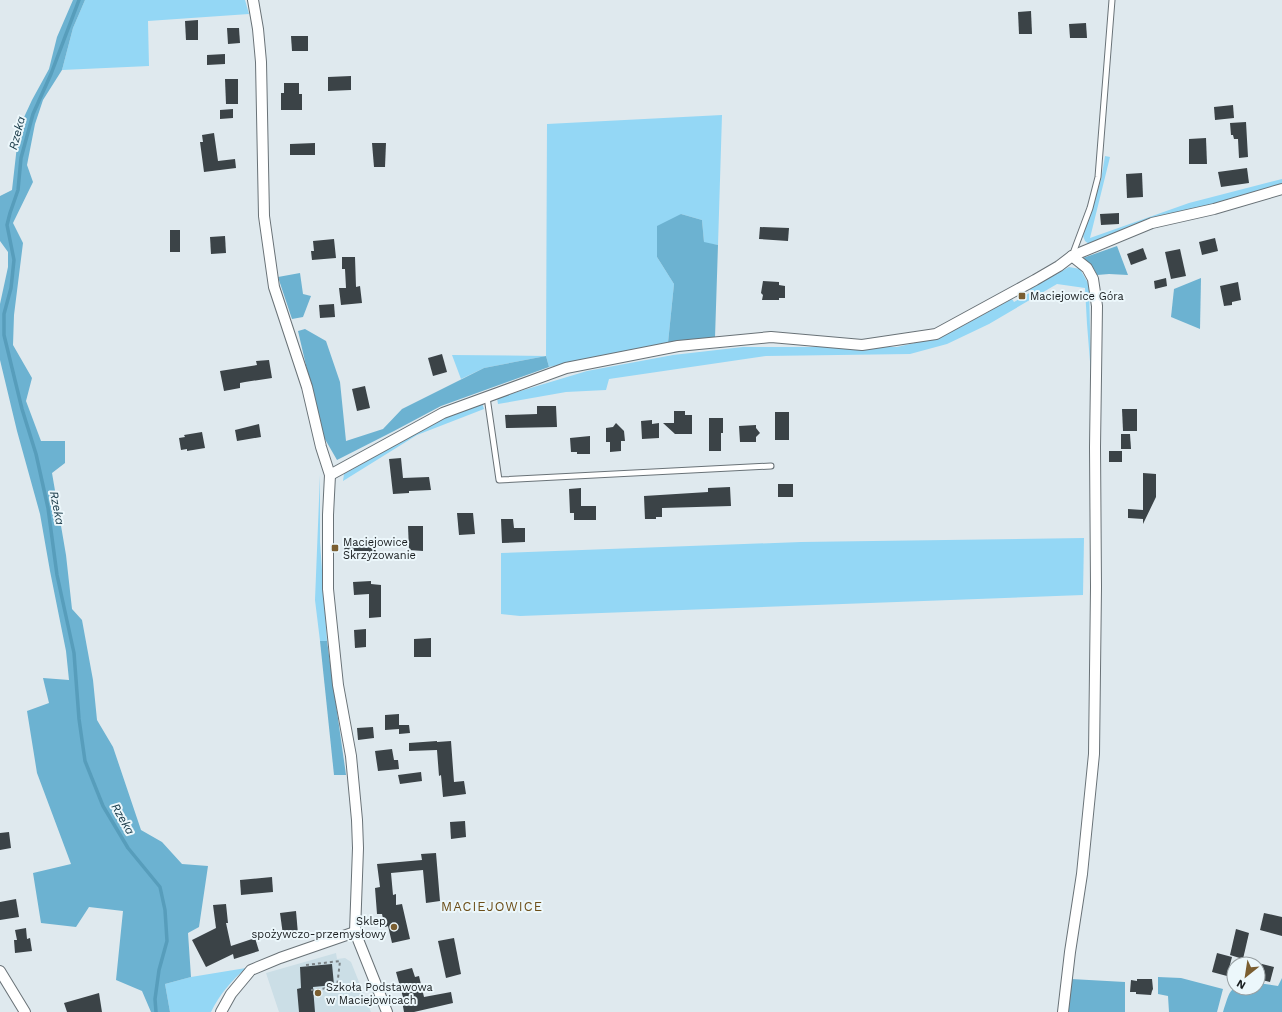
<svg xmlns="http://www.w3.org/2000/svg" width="1282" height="1012" viewBox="0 0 1282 1012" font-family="'Work Sans',sans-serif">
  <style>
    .built { fill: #cbdee6 }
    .green { fill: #94d7f5 }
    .forest { fill: #6cb2d1 }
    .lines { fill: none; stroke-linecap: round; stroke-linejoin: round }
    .stream { stroke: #579dbb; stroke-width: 3.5 }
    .building { fill: #3b4347 }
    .service-casing { stroke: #697277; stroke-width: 7 }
    .minor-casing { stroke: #697277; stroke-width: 12 }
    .path { stroke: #7a8185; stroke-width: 2; stroke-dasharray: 3 3; stroke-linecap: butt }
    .service { stroke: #fff; stroke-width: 5 }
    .minor { stroke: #fff; stroke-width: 10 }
    .poi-dot { fill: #7a5e31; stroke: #ecf7fb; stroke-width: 1.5 }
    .labels { text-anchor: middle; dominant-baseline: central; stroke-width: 4; stroke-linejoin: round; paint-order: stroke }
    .poi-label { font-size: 11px; fill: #191d1f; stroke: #ecf7fb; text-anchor: start }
    .water-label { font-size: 12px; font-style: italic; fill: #183947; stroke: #ecf7fb }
    .quarter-label { font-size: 13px; letter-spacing: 1px; fill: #6d4f19; stroke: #ecf7fb }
  </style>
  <rect width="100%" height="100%" fill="#dfe9ee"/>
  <path class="built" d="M336 953 337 959 345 958 351 962 371 1012H279L266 973Z"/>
  <g class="green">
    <path d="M85 0H245L249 14 148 21 149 66 62 70 73 28Z"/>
    <path d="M722 115 718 245 704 243 702 220 681 214 657 257 674 284 668 343 549 367 546 356 484 368 461 379 452 355 546 356 547 124Z"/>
    <path d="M1105 156 1110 157 1090 238 1189 203 1282 179V185L1089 244 1085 241 1083 236 1101 180Z"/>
    <path d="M1069 267 1080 269 1089 285 1091 374 1087 324 1085 288 1057 284 989 324 947 344 910 354 766 356 609 379 606 390 566 392 498 404 497 398 587 371 673 355 743 347H897L932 339 957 329 1012 299 1014 302 1031 292 1030 289Z"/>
    <path d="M482 403 484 409 417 435 343 481 344 474 442 419Z"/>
    <path d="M320 475V542L327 641H320L315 600Z"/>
    <path d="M1084 538 1083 595 520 616 501 614V553L801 542Z"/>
    <path d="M246 968C232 980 219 995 211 1012H170L165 984 191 977Z"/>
  </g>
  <g class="forest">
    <path d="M73 0H85L73 28 62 70 43 100 35 124 27 165 33 182 13 223 23 243 14 315 13 345 32 378 26 401 41 441H65V463L52 473 66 555 72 609 82 620 93 680 97 720 113 747 141 830 162 842 182 864 208 866 199 927 188 933 191 977 165 984 170 1012H151L142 991 116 980 123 911 89 907 76 927 41 923 33 873 71 864 37 773 27 711 49 703 43 678 69 680 66 651 50 571 40 514 17 431 0 360V304L8 267V252L0 241V196L12 190 19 128 32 100 49 69 57 37Z"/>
    <path d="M681 214 702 220 704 242 718 245 715 338 668 343 674 284 657 257V226Z"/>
    <path d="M1117 246 1128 275 1109 274 1097 275 1094 269 1083 258Z"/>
    <path d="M300 273 303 294 311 296 303 317 292 319 278 277Z"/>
    <path d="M1201 278 1200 329 1171 317 1174 289Z"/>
    <path d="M305 329 326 341 340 382 346 441 383 429 402 409 484 368 546 356 549 367 441 406 394 431 337 460 322 434 298 331Z"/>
    <path d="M320 641H327L346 775H334Z"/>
    <path d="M1158 977 1181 978 1223 989 1217 1012H1169L1168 996 1158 994Z"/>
    <path d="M1282 978V1012H1223C1232 984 1229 988 1258 988V983L1278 986Z"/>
    <path d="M1071 979 1125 982V1012H1068Z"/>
  </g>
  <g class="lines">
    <path class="stream" d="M79 0 51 74 33 114 21 158 18 190 10 213 7 225 14 260 11 288 4 314V335L22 409 36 454 48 508 57 575 74 653 79 719 85 761 103 806 128 848 160 887 165 910 167 941 159 970 155 999 156 1012"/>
  </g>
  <g class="building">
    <path d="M1031 11 1032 34H1019L1018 12Z"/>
    <path d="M198 20V40H186L185 21Z"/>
    <path d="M1086 23 1087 38H1070L1069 24Z"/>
    <path d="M227 28H239L240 43 228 44Z"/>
    <path d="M291 36H308V51H292Z"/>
    <path d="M225 54V64L207 65V55Z"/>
    <path d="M351 76V90L328 91V77Z"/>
    <path d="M225 79H238V104H226Z"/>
    <path d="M284 83H299V94H302V110H281V93H284Z"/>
    <path d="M1233 105 1234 118 1215 120 1214 107Z"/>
    <path d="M233 109V118L220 119V110Z"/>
    <path d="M1246 122 1248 157 1239 158 1238 139H1234L1233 135H1231L1230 123Z"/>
    <path d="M214 133 218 161 235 159 236 168 204 172 200 142H203L202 135Z"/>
    <path d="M1206 138 1207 164H1189V139Z"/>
    <path d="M315 143V155H290V144Z"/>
    <path d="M372 143H386L385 167H374Z"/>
    <path d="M1247 168 1249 183 1221 187 1218 172Z"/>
    <path d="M1142 173 1143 197 1127 198 1126 174Z"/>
    <path d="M1119 213V224L1101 225 1100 214Z"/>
    <path d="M760 227 789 228 788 241 759 239Z"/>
    <rect x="170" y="230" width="10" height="22"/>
    <path d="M225 236 226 253 211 254 210 237Z"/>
    <path d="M1215 238 1218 251 1202 255 1199 242Z"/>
    <path d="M334 239 336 258 312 260 311 251H314L313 241Z"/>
    <path d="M1143 248 1147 259 1131 265 1127 254Z"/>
    <path d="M1180 249 1186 276 1171 279 1165 252Z"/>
    <path d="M342 257H355L356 287 360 286 362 303 341 305 339 288H346L345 269H342Z"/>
    <path d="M1166 278 1167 286 1155 289 1154 281Z"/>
    <path d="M763 281 779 282V285L785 286V298H779V300H762L763 295 761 293Z"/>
    <path d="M1238 282 1241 300 1232 302V305L1224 306 1220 286Z"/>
    <path d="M334 304 335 317 320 318 319 305Z"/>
    <path d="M442 354 447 372 433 376 428 358Z"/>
    <path d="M269 360 272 378 245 382 240 383V388L224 391 220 371 257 365 256 361Z"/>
    <path d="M365 386 370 408 357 411 352 389Z"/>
    <path d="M537 406H556L557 427 506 428 505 415 537 414Z"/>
    <path d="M1122 409H1137V431H1123Z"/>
    <path d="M674 411H685V415H692V434H675L663 423H674Z"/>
    <rect x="775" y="412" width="14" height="28"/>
    <path d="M709 418H723V433H721V451H709Z"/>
    <path d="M652 420V424L659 423V438L642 439 641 421Z"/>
    <path d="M616 423 624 431 625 441H621V451L610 452V442H606V428L613 427Z"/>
    <path d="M259 424 261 437 237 441 235 430Z"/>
    <path d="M756 425V428L760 433 756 437V442H740L739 426Z"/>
    <path d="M202 432 205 448 187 451V449L181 450 179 438 185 437 184 435Z"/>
    <path d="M1121 434H1130L1131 449H1121Z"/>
    <path d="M590 436V454H577V452H571L570 438Z"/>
    <rect x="1109" y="451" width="13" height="11"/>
    <path d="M401 458 403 478 429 477 431 490 409 491V493L393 494 389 459Z"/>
    <path d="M1143 473 1156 474V497L1143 524V519L1128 518V509L1143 510Z"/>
    <rect x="778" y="484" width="15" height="13"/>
    <path d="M730 487 731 506 662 508V517H656V519H645L644 496 708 492V488Z"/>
    <path d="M581 488V506H596V520H574V513H570L569 489Z"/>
    <path d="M457 513H473L475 534 459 535Z"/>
    <path d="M501 519H513L514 528H525V542L502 543Z"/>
    <path d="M408 526H423V551L409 550Z"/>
    <path d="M345 540 376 544 375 553 360 552V554L344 553Z"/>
    <path d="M371 581V584L381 585V617L369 618V594L354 595 353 582Z"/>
    <path d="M366 629V647L355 648 354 630Z"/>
    <path d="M431 638V657H414V639Z"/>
    <path d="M399 714V725H409L410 733 399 734V726V729L385 730V715Z"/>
    <path d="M373 727 374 738 358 740 357 728Z"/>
    <path d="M437 741V742L451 741 454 782 464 781 466 794 443 797 441 775 439 776 437 750 409 751V743Z"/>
    <path d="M392 749 394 760H398L399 769 378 771 375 751Z"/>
    <path d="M421 772 422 781 400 784 398 775Z"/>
    <path d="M465 821 466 837 451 839 450 822Z"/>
    <path d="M9 832 11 848 0 850V833Z"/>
    <path d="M436 853 440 901 426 903 423 870 391 873 393 895 396 894V905L402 904 410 939 392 943 388 926 385 927 382 914H377L375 888 380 887 377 864 422 860 421 854Z"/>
    <path d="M272 877 273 892 241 895 240 880Z"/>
    <path d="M16 899 19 917 0 920V902Z"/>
    <path d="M226 904 228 923H226L231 946 255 938 259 951 234 959 233 954 206 967 192 940 216 928 213 905Z"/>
    <path d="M296 911 298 934 283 935 280 913Z"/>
    <path d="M1264 913 1282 917V936L1260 930Z"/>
    <path d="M26 928 27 939 30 938 32 951 15 953 14 940H17L15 930Z"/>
    <path d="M1236 929 1249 933 1243 959 1230 955Z"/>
    <path d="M454 938 461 974 446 978 438 941Z"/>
    <path d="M1217 953 1232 957 1227 976 1212 972Z"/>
    <path d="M1258 963 1274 967 1270 982 1258 979Z"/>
    <path d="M332 964 334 985 313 987 315 1012H299L297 989 301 988 300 967Z"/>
    <path d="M412 968 415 977 419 976 424 997 451 992 453 1003 414 1012H404L402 1001H404L396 972Z"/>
    <path d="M1137 979H1152L1153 989 1152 991 1151 995 1136 994V992H1130L1131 980 1137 981Z"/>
    <path d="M99 993 102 1012H67L64 1003Z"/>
  </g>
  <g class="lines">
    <g class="service-casing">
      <g id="service">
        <path d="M1072 256 1090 208 1098 177 1112 0"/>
        <path d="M487 397 499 480 771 466"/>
      </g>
    </g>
    <g class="minor-casing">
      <g id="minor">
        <path d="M253 0 258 29 261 62 264 216 274 287 307 387 321 447 330 475 328 515V589L338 685 351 756 357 820 358 848 355 932 387 1012"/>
        <path d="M330 475 443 413 566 368 678 346 771 337 862 345 936 334 1035 280 1059 266 1072 256 1152 223 1214 209 1282 189"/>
        <path d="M0 971 25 1012"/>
        <path d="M221 1012 231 994 251 970 280 958 355 932"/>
        <path d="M1063 1012 1070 952 1082 874 1094 754 1096 587 1095 447 1097 306 1093 279 1087 268 1072 256"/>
      </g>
    </g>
    <path class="path" d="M306 965 340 961 337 987 311 990"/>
    <use href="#service" class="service"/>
    <use href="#minor" class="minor"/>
  </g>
  <g class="poi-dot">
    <rect x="1018" y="292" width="8" height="8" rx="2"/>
    <rect x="331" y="544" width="8" height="8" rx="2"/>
    <circle cx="394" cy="927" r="4"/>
    <circle cx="318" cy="993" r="4"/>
  </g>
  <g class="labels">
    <g class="poi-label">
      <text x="1030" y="296">Maciejowice Góra</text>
      <text x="343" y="542">Maciejowice<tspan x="343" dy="13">Skrzyżowanie</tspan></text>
      <text x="386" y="921" text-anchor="end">Sklep<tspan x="386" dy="13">spożywczo-przemysłowy</tspan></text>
      <text x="326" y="987">Szkoła Podstawowa<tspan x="326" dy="13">w Maciejowicach</tspan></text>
    </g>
    <g class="water-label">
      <text transform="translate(17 133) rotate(-75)">Rzeka</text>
      <text transform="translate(57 508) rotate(79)">Rzeka</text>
      <text transform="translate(123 819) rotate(60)">Rzeka</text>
    </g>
    <g class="quarter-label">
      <text x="492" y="906">MACIEJOWICE</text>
    </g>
  </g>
  <g transform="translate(1246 976) rotate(210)"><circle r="19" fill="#ecf7fb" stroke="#98a0a3"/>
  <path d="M0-3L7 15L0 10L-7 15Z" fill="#7a5e31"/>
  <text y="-6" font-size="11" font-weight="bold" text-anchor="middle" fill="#191d1f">N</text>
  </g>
</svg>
